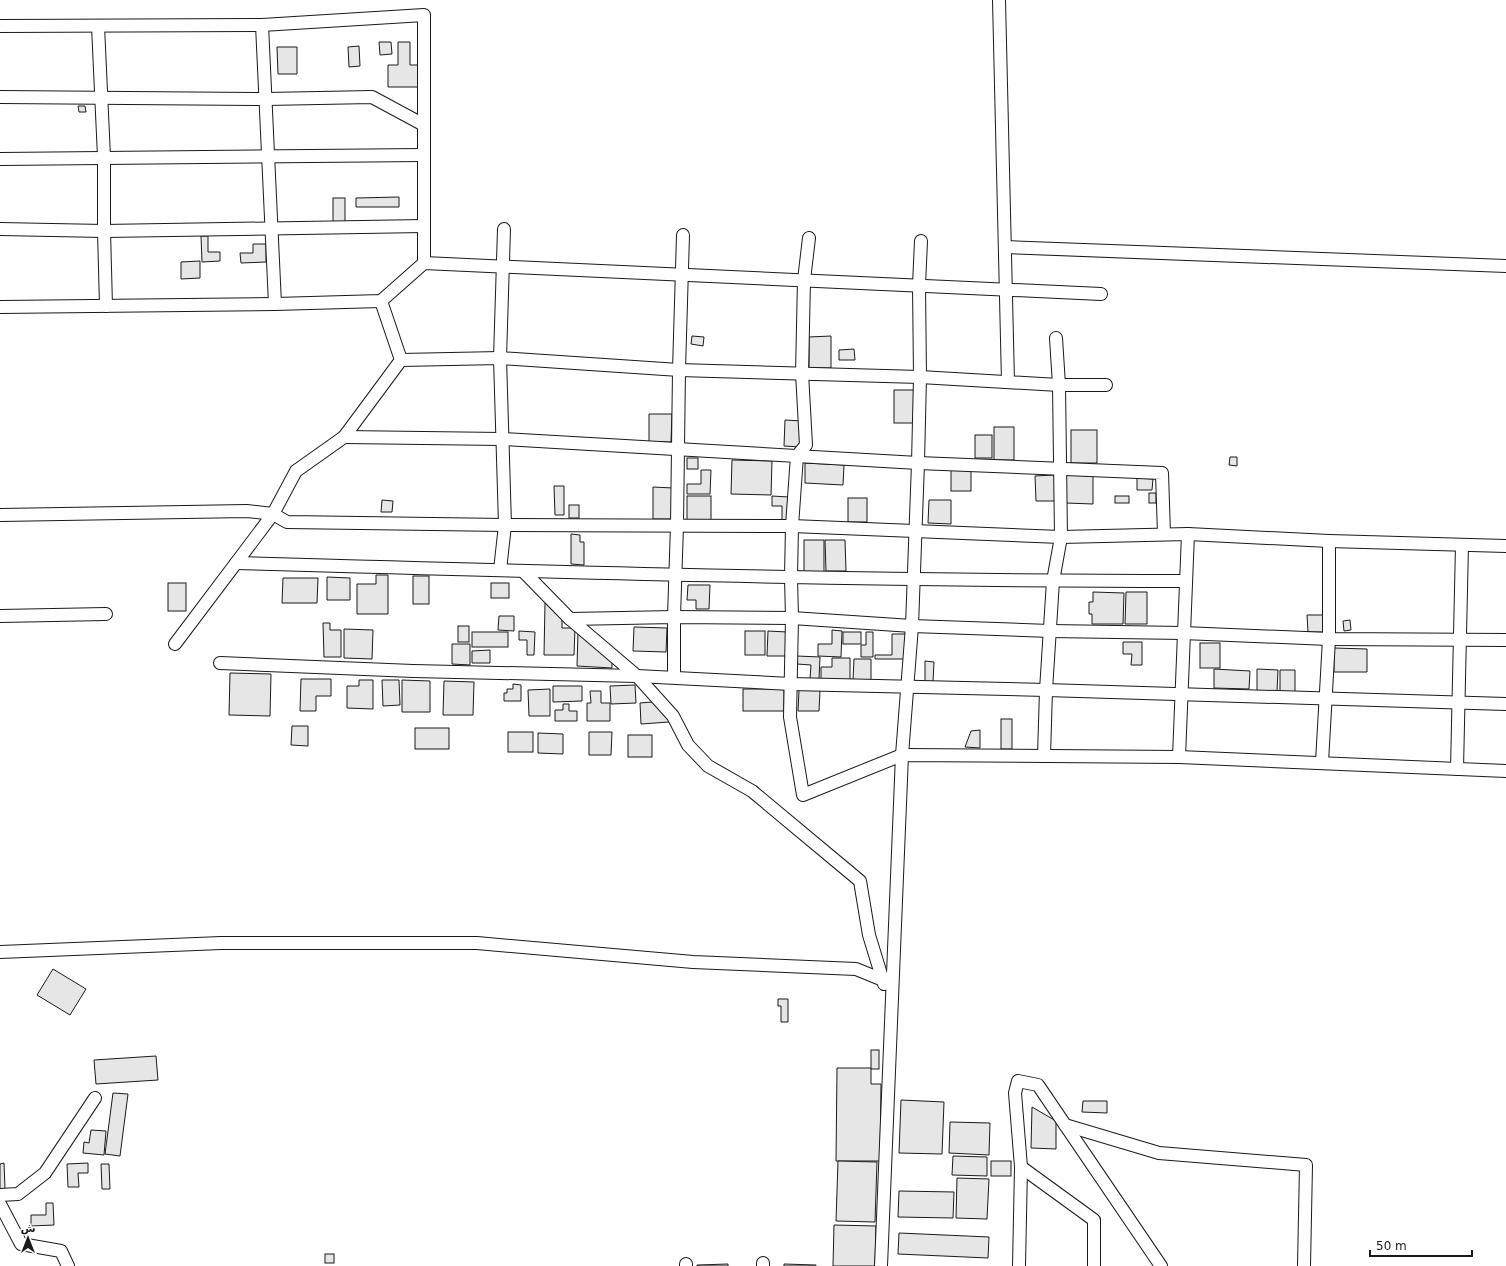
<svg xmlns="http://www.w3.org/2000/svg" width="1506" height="1266" viewBox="0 0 1506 1266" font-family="'DejaVu Sans',Vazirmatn,sans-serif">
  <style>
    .building { fill: #e6e6e6; stroke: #1a1a1a }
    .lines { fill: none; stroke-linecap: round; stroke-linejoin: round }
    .minor-casing { stroke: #1a1a1a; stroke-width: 14 }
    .minor { stroke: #fff; stroke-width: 12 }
  </style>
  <rect width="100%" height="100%" fill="#fff"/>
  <g class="building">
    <path d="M379 42H391L392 54 380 55Z"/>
    <path d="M398 42H410V65H420V87H388V65H398Z"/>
    <path d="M359 46 360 66 349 67 348 47Z"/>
    <path d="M277 47H297V74H278Z"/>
    <path d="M78 106H85L86 112H79Z"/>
    <path d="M399 197V207H356V198Z"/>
    <rect x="333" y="198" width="12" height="25"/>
    <path d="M201 236H208V252H220V261L202 262Z"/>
    <path d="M253 244H266V262L241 263 240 253H253Z"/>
    <path d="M200 261V278L181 279V262Z"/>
    <path d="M692 336 704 337 703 346 691 344Z"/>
    <path d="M831 336V368H809V337Z"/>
    <path d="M854 349 855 360H839V350Z"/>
    <rect x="894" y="390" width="20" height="33"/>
    <path d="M649 414H672L671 442H649Z"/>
    <path d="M785 420 802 421 800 447 784 446Z"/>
    <rect x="994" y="427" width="20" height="33"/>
    <rect x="1071" y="430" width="26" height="33"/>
    <rect x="975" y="435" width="17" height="23"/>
    <path d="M1230 457H1237V466L1229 465Z"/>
    <rect x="687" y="458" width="11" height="11"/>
    <path d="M732 460 772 461 771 495 731 494Z"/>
    <path d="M805 463 844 465 843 485 805 483Z"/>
    <path d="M701 470H711L710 494H687V484H701Z"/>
    <rect x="951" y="470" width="20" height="21"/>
    <path d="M1055 475 1056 501H1036L1035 476Z"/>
    <path d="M1066 475 1093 476V504L1066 503Z"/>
    <path d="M1137 478 1153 479 1152 490H1137Z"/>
    <path d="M554 486H564V515H555Z"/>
    <path d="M653 487 673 488V519H653Z"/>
    <rect x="1149" y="493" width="7" height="10"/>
    <rect x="687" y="496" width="24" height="24"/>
    <path d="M772 496 789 497 788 521H782V506H772Z"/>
    <rect x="1115" y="496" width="14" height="7"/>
    <rect x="848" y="498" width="19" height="24"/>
    <path d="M382 500 393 501 392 512H381Z"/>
    <path d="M929 500H951V524L928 523Z"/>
    <rect x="569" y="505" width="10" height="13"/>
    <path d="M571 534 580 535V542H584V565L571 564Z"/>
    <rect x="804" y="540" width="20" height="33"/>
    <path d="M825 540H845L846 571H826Z"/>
    <path d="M376 575H388V614H357V584H376Z"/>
    <rect x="413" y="576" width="16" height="28"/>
    <path d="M327 577 350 578V600H327Z"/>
    <path d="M283 578H318L317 603H282Z"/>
    <rect x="168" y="583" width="18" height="28"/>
    <rect x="491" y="583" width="18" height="15"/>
    <path d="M688 585H710L709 609H696V600H687Z"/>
    <path d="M1093 592 1124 593 1123 624H1092V614H1089V602H1093Z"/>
    <path d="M1126 592H1147V624H1125Z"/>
    <path d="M545 603 562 620V628H575L574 655H544Z"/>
    <path d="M1307 615H1324V632H1308Z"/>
    <path d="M499 616H514V631L498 630Z"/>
    <path d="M1350 620 1351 630 1344 631 1343 621Z"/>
    <path d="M323 623H330V630H341V657H324Z"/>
    <rect x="458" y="626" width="11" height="16"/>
    <path d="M634 627 667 628 666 652 633 651Z"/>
    <path d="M344 629 373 630 372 659 344 658Z"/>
    <path d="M832 630 842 631 841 657 818 656V644H832Z"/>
    <path d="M519 631 535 632 534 655H527V640H519Z"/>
    <rect x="745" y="631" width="20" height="24"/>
    <path d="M768 631 787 632 786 656H767Z"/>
    <rect x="472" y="632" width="36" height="15"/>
    <path d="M578 632 612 659V668L577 666Z"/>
    <rect x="843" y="632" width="18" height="12"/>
    <path d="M866 632H873V657H861V645H866Z"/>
    <path d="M892 634H906L905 659H875V655H892Z"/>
    <path d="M1123 642H1142V665H1131L1132 654H1123Z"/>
    <rect x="1200" y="643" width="20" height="25"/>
    <path d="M452 644H470V665L452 664Z"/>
    <path d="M1334 648 1367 649V672H1334Z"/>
    <path d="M490 650V663H472V651Z"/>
    <path d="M797 656 820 657 819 679H810L811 665 797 664Z"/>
    <path d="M832 658H850V681H821V667H832Z"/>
    <path d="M854 659H871V680H853Z"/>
    <path d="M925 661 934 662 933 682H925Z"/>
    <path d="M1214 669 1250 671 1249 689 1214 688Z"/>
    <path d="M1257 669 1278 670 1277 691H1257Z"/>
    <path d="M1280 670H1295V693L1280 692Z"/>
    <path d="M230 673 271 674 270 716 229 715Z"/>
    <path d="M301 679H331V696H316V711H300Z"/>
    <path d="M359 680H373V709L347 708V686H359Z"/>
    <path d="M382 680H399L400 705 383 706Z"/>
    <path d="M402 680 430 681V712H402Z"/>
    <path d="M444 681 474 682 473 715H443Z"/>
    <path d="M513 684 521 685V701H504V693H507V689H513Z"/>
    <path d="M635 685 636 703 611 704 610 686Z"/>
    <path d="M553 686H582V701L553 702Z"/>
    <path d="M550 689V716H529L528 690Z"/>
    <rect x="743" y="689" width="41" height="22"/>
    <path d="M799 690H820L819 711H798Z"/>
    <path d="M590 691H601V703H610V721H587V703H591Z"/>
    <path d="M652 702 669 714V722L641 724 640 703Z"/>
    <path d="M563 704H569V711H577V721H555V710H563Z"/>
    <rect x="1001" y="719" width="11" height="30"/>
    <path d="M292 726H308V746L291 745Z"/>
    <rect x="415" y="728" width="34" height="21"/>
    <path d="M980 730V748L965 747 971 731Z"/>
    <rect x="508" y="732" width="25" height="20"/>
    <path d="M589 732H612L611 755H589Z"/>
    <path d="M538 733 563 734V754L538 753Z"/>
    <rect x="628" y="735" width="24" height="22"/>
    <path d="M53 969 86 989 70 1015 37 995Z"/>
    <path d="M778 999H788V1022H781V1006H778Z"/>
    <rect x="871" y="1050" width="8" height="19"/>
    <path d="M156 1056 158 1080 96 1084 94 1060Z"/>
    <path d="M837 1068H871V1084H881L880 1161H836Z"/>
    <path d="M113 1093 128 1094 120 1156 105 1154Z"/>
    <path d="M901 1100 944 1102 942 1154 899 1153Z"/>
    <path d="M1083 1101H1107V1113L1082 1112Z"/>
    <path d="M1032 1107 1056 1121V1149L1031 1148Z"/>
    <path d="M950 1122 990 1123 989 1155 949 1153Z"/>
    <path d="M91 1130 106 1131 104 1155 83 1153 84 1142 89 1143Z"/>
    <path d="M953 1156 987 1157V1176L952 1175Z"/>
    <path d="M838 1161 877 1162 875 1222 836 1221Z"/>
    <rect x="991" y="1161" width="20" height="15"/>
    <path d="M4 1163 5 1189H0V1164Z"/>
    <path d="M88 1163V1173H78L79 1187H68L67 1164Z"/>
    <path d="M101 1164H109L110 1189H102Z"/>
    <path d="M957 1178 989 1179 987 1219 956 1218Z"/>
    <path d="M899 1191 954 1192 953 1218 898 1217Z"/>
    <path d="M46 1203H53L54 1225 31 1226V1215H46Z"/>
    <path d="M834 1225 876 1226 875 1266H833Z"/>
    <path d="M899 1233 989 1237 988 1258 898 1254Z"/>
    <rect x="325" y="1254" width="9" height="9"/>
    <path d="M728 1264V1266H697V1265Z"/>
    <path d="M784 1264 816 1265V1266H784Z"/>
  </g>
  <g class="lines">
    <g class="minor-casing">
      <g id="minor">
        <path d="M999 0 1008 382"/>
        <path d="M262 25 275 304"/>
        <path d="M0 26 262 25 424 15V263"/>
        <path d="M98 26 104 157V231L106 306"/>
        <path d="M0 97 266 99 372 97 424 125"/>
        <path d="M0 159 424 155"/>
        <path d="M0 229 104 231 424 226"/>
        <path d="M809 238 804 280 802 373 806 445 797 456 792 526 791 577 792 618 790 717 803 795 902 755 1179 757 1506 771"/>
        <path d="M1005 247 1506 266"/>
        <path d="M0 307 275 304 381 301 424 263 1101 294"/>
        <path d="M401 360 500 358 679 370 920 377 1059 385H1106"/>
        <path d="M344 437 502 439 918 463 1162 473 1164 534"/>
        <path d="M0 515 247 511 273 514 287 522 505 525 792 526 1061 537 1188 534 1329 541 1506 546"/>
        <path d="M236 563C552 572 869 581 1185 581"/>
        <path d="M500 570 505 525 500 358 504 229"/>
        <path d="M524 572 570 619 637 676 673 716 688 745 708 766 752 791 860 881 869 935 884 984"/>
        <path d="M0 616 106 614"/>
        <path d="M570 619 674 617 792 618 912 626 1050 631 1183 633 1329 639 1506 640"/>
        <path d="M175 644 273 514 296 471 344 437 401 360 381 301"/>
        <path d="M220 663 413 671 637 676 791 684 1046 690 1506 704"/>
        <path d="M674 677V617L677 525 679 370 683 235"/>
        <path d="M1044 756 1046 690 1053 581 1061 537 1059 385 1056 338"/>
        <path d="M1179 757 1188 534"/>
        <path d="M1322 762 1329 639V541"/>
        <path d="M1457 769 1462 545"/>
        <path d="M0 952 221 943H477L693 962 856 969 883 980"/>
        <path d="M1065 1125 1159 1153 1306 1165 1304 1266"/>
        <path d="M1021 1167 1094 1220V1266"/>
        <path d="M0 1195 18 1194 45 1173 95 1098"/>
        <path d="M0 1204 21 1244 61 1251 68 1266"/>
        <path d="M686 1266V1264"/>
        <path d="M763 1266V1263"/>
        <path d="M881 1266 902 755 912 626 918 463 920 377 919 285 921 241"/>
        <path d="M1019 1266 1021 1167 1015 1093 1018 1081 1038 1085 1161 1266"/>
      </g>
    </g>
    <use href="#minor" class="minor"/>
  </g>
  <g transform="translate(28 1238)" stroke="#ffffff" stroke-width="3" paint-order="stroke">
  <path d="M0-3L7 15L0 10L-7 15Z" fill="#1a1a1a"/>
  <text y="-6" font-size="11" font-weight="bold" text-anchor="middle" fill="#1a1a1a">ش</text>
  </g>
  <path d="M1370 1250v6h102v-6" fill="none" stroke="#1a1a1a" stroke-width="2"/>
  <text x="1376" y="1250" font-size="12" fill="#1a1a1a" stroke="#ffffff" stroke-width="3" paint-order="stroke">50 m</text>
</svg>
